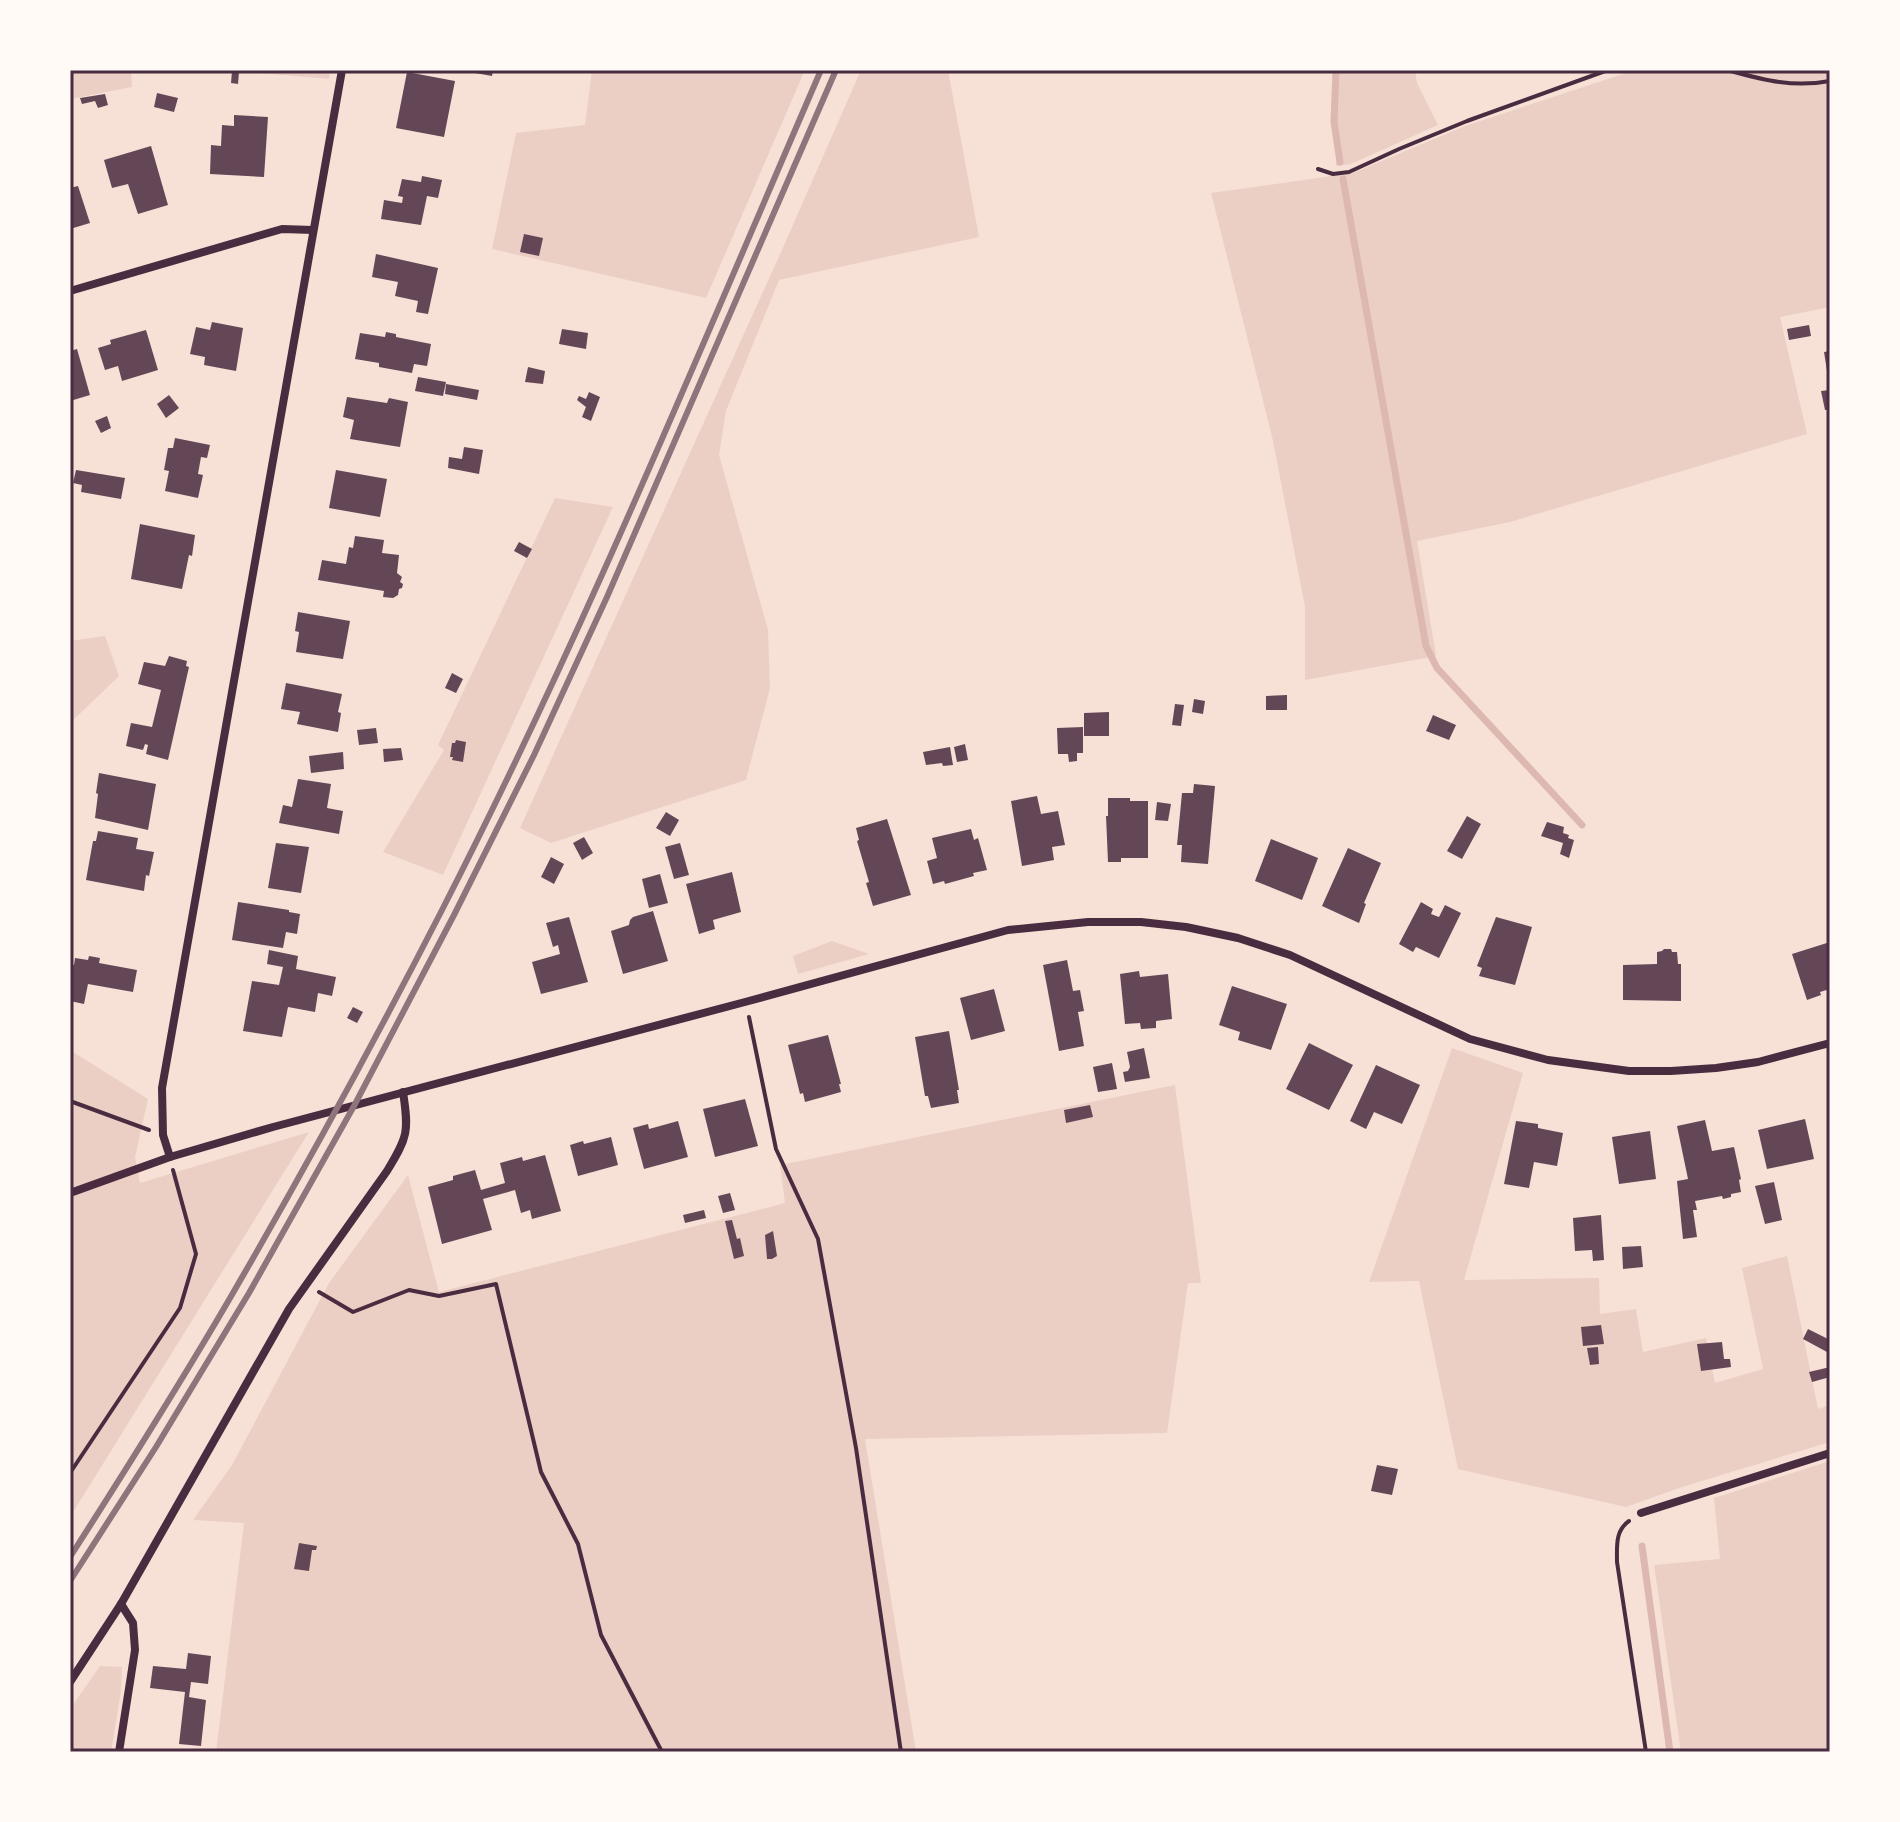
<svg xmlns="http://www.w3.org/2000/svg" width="1900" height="1822" viewBox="0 0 1900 1822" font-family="Karla,sans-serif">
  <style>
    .green { fill: #ebcfc5 }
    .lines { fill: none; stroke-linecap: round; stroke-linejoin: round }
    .stream { stroke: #dcb8b0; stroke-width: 7 }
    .building { fill: #644757 }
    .path { stroke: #4a2c40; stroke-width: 4 }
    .minor { stroke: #4a2c40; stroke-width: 8 }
    .rail { stroke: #8f747c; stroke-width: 6 }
    .neatline { fill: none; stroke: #4a2c40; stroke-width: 3 }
  </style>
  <rect width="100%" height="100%" fill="#f7e1d7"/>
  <g class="green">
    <path d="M70 70H131L132 87 70 99Z"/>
    <path d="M227 70H330L329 79Z"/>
    <path d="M592 70H805L706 298 492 249 516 133 585 125Z"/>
    <path d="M861 70H948L979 237 779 280 726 411 719 455 768 630 770 688 746 780 551 843 520 828 781 252Z"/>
    <path d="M1337 70H1415L1417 83 1438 125 1351 164 1336 166Z"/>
    <path d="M1635 70H1830V307L1780 317 1807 434 1510 522 1417 541 1436 656 1305 680V607L1273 441 1211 193 1353 173 1465 126Z"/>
    <path d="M555 498 613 507 443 875 383 852 444 750 438 745Z"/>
    <path d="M105 636 119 676 70 723V641Z"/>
    <path d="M832 941 869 954 798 974 793 956Z"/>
    <path d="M1452 1048 1523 1073 1464 1280 1599 1278 1600 1314 1636 1309 1643 1352 1706 1338 1715 1383 1763 1369 1742 1268 1787 1256 1818 1409 1830 1405V1442L1682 1487 1626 1507 1458 1469 1419 1281 1369 1282Z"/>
    <path d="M70 1050 148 1099 135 1157 140 1183 309 1132 70 1517Z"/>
    <path d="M1175 1085 1201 1283H1188L1167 1433 865 1439 916 1752H216L244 1523 193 1520 232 1465 329 1283 408 1175 439 1292 785 1203 780 1165Z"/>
    <path d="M1830 1461V1752H1681L1654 1565 1720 1559 1714 1498Z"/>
    <path d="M100 1666 122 1667 121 1691 111 1752H70V1709Z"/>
  </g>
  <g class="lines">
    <g class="stream">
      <path d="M1336 70 1334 122 1340 162"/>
      <path d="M1343 179 1426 646 1437 668 1582 825"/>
      <path d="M1642 1546 1670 1752"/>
    </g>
  </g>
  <g class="building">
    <path d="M475 70H493L492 76 475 73Z"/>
    <path d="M232 71 239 72 238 84 231 83Z"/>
    <path d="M407 72 455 81 444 137 396 128Z"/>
    <path d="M157 93 178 98 174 112 154 107Z"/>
    <path d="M105 94 108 105 98 108 95 101 82 104 80 98Z"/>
    <path d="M234 115 268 117 264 177 210 174 211 145 221 146 222 125 234 126Z"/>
    <path d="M151 146 168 205 138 214 128 184 112 188 104 160Z"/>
    <path d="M422 176 442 180 438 198 427 196 421 225 381 219 384 200 402 203 403 197 398 196 402 179 421 182Z"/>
    <path d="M78 186 90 223 70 229V188Z"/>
    <path d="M524 234 543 238 539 256 520 252Z"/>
    <path d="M376 254 438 268 428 314 416 312 418 301 395 296 398 282 372 277Z"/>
    <path d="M212 322 243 328 236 371 204 365 205 357 190 354 196 327 210 330Z"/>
    <path d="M1809 325 1811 336 1789 340 1787 329Z"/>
    <path d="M562 329 588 333 586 349 559 344Z"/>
    <path d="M146 330 158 370 122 381 118 366 105 370 98 348 111 344 110 340Z"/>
    <path d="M386 332 396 334V337L431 344 427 366 414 364 412 373 379 367V363L355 359 360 333 385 337Z"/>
    <path d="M77 349 90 395 70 401V351Z"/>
    <path d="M1830 351V377H1828L1824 352Z"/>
    <path d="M528 367 545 371 543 384 525 382Z"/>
    <path d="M418 377 446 382 443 396 415 391Z"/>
    <path d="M446 384 479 390 477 400 445 394Z"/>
    <path d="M1830 390V410H1825L1821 391Z"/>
    <path d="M589 392 600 397 591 421 582 417 586 407 577 400 579 396 586 399Z"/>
    <path d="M169 395 179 408 166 418 157 404Z"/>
    <path d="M347 397 387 403 389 398 408 402 400 447 350 439 354 420 343 417Z"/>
    <path d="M107 416 111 428 101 433 95 421Z"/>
    <path d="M175 438 210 445 207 458 201 457 198 474 203 475 198 498 165 491 169 471 164 470 168 448H173Z"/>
    <path d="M464 447 483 450 479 474 448 468 449 457 462 459Z"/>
    <path d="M76 470 125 478 121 499 81 492 82 485 73 483Z"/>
    <path d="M336 470 387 479 380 517 329 508Z"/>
    <path d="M140 524 195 535 192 556 189 555 182 589 131 579Z"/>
    <path d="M355 536 384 540 382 553 399 555 397 573 402 577 400 582 403 584 402 588 399 589 398 595 393 598 383 597 384 591 318 580 322 560 346 564 349 547 353 548Z"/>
    <path d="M519 542 532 549 527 558 514 551Z"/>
    <path d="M298 612 350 621 343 659 296 652 299 632 295 631Z"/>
    <path d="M169 656 187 661 186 666 189 667 168 760 146 754 148 745 145 744 143 750 126 746 131 723 152 727 161 690 138 684 144 662 165 666Z"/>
    <path d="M452 673 463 679 456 693 445 688Z"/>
    <path d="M286 683 342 694 338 712 341 713 338 732 297 724 300 712 281 709Z"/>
    <path d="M1287 695V710H1266V696Z"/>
    <path d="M1194 699 1205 701 1203 714 1192 712Z"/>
    <path d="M1175 704 1184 705 1181 726 1172 725Z"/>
    <path d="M1109 712V736H1084V713Z"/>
    <path d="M1433 715 1456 725 1449 740 1426 731Z"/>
    <path d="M1083 727V753H1077V761L1069 762 1068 754H1058L1057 728Z"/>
    <path d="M376 728 378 743 359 745 357 730Z"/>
    <path d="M456 740 466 742 463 762 452 760 453 757H450L452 743H455Z"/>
    <path d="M965 744 968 760 957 762 954 747Z"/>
    <path d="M950 747 953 765 943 766 942 763 926 765 923 752Z"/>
    <path d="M401 748 403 760 384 762 383 749Z"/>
    <path d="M343 752 344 769 311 773 309 756Z"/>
    <path d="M99 773 156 784 148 830 95 818 98 794 96 793Z"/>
    <path d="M298 779 331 784 327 808 343 811 339 834 279 823 283 805 292 807Z"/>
    <path d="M1194 784 1215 786 1208 864 1181 862 1182 845H1177L1182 793H1193Z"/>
    <path d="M1037 796 1041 814 1058 811 1065 845 1052 847 1054 860 1022 866 1011 801Z"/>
    <path d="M1108 798H1130V801H1148V858H1121V862H1108L1106 816H1108Z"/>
    <path d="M1157 802 1171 804 1168 821 1155 820Z"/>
    <path d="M666 812 679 820 670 836 656 828Z"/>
    <path d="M1467 816 1481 824 1462 859 1447 851Z"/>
    <path d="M887 819 911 895 873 906 866 883 869 882 857 841 859 840 856 828Z"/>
    <path d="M1547 822 1564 827 1563 833 1569 835 1568 838 1574 840 1569 858 1560 854 1563 843 1541 836Z"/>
    <path d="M971 829 974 840 978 838 987 870 973 873 974 876 945 884 944 881 933 884 927 861 937 858 932 838Z"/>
    <path d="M98 831 138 838 136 849 154 852 149 876 146 875 144 891 86 880 93 841H96Z"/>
    <path d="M584 837 593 853 582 860 573 843Z"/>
    <path d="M1271 839 1318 858 1302 900 1255 881Z"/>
    <path d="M276 843 309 847 301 893 268 888Z"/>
    <path d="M680 843 689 875 674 879 665 847Z"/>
    <path d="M1348 848 1381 863 1364 903 1366 904 1359 923 1322 906Z"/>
    <path d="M551 857 564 864 554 884 541 877Z"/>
    <path d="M732 872 741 912 713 920 715 929 699 934 686 884Z"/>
    <path d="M660 874 668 903 649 908 642 879Z"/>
    <path d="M238 902 289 910V912L300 914 297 934 286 932 283 948 232 940Z"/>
    <path d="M1421 902 1433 909 1431 914 1439 917 1445 905 1461 913 1439 958 1416 947 1413 952 1399 944Z"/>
    <path d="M653 911 668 961 623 974 611 931 629 925 630 920 633 917Z"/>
    <path d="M569 917 588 982 541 994 532 962 560 954 558 945 553 947 546 923Z"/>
    <path d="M1496 917 1532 927 1515 985 1479 976 1482 968 1477 966Z"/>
    <path d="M1830 942V989L1820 992 1821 995 1807 1000 1792 954Z"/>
    <path d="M1664 949H1671L1672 952H1677L1678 964H1681V1001L1623 1000V965L1657 964V952L1662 951Z"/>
    <path d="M269 950 298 956 296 969 336 977 332 996 318 993 315 1012 288 1007 282 1037 243 1031 252 981 279 985 283 967 267 964Z"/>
    <path d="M89 956 100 958 99 963 137 970 133 992 88 984 84 1004 70 1001 72 965H74L75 958 88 960Z"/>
    <path d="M1067 960 1073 991 1080 990 1084 1011 1078 1012 1084 1046 1059 1051 1043 965Z"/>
    <path d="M1139 971 1140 977 1168 974 1172 1019 1156 1021V1028L1141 1029 1140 1023 1125 1024 1120 974Z"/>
    <path d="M1232 986 1287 1004 1271 1050 1238 1040 1240 1032 1219 1025Z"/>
    <path d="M994 989 1005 1031 971 1040 960 998Z"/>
    <path d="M353 1007 363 1012 357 1023 347 1018Z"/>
    <path d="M949 1031 959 1090H957L959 1103 931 1108 928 1096H925L915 1037Z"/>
    <path d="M828 1035 841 1084H839L841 1092 805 1102 803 1093 800 1094 788 1045Z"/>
    <path d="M1309 1043 1353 1065 1329 1110 1286 1089Z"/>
    <path d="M1144 1048 1150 1078 1125 1082 1123 1072 1128 1071 1130 1067 1127 1052Z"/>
    <path d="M1112 1063 1117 1089 1098 1092 1093 1067Z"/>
    <path d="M1376 1065 1420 1085 1402 1124 1374 1112 1366 1129 1350 1121Z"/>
    <path d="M745 1099 758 1146 715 1157 703 1109Z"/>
    <path d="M1090 1105 1093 1117 1066 1123 1064 1110Z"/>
    <path d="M1805 1119 1814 1159 1767 1169 1758 1130Z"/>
    <path d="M1705 1120 1712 1151 1734 1147 1741 1179 1739 1180 1741 1192 1731 1194V1197L1723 1199 1722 1196 1695 1201 1697 1210H1693L1697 1237 1683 1239 1677 1181 1688 1179 1677 1126Z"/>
    <path d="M678 1121 688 1157 644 1169 633 1128 648 1124 649 1129Z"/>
    <path d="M1516 1121 1538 1124V1128L1563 1133 1557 1166 1534 1162 1529 1188 1504 1184Z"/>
    <path d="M1650 1131 1656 1179 1619 1184 1612 1137Z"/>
    <path d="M611 1137 618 1165 578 1176 570 1145 583 1141 584 1144Z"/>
    <path d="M545 1155 561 1211 532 1219 530 1210 521 1213 515 1190 483 1199 492 1230 442 1244 428 1187 453 1180V1176L475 1170 481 1190 505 1183 500 1163 522 1157 523 1161Z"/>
    <path d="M1774 1182 1782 1220 1765 1224 1755 1186Z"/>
    <path d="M730 1193 735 1210 723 1213 718 1196Z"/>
    <path d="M704 1210 706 1218 685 1223 683 1215Z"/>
    <path d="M1601 1215 1604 1260 1593 1261 1592 1250 1575 1251 1573 1218Z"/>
    <path d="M732 1220 737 1239 740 1238 744 1256 734 1259 725 1221Z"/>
    <path d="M773 1231 777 1256 772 1259H767L765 1235Z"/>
    <path d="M1641 1246 1643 1267 1623 1269 1622 1247Z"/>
    <path d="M1601 1325 1604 1344 1583 1346 1581 1327Z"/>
    <path d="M1808 1329 1830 1340V1346L1827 1352 1803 1339Z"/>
    <path d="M1722 1342 1724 1359H1730L1731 1367 1701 1371 1697 1344Z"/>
    <path d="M1598 1347 1599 1364 1590 1365 1587 1348Z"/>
    <path d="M1830 1367V1377L1812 1382 1809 1372Z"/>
    <path d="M1377 1465 1398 1469 1392 1495 1371 1491Z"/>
    <path d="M299 1543 317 1546 316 1550H312L309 1571 294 1569Z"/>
    <path d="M188 1653 211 1656 208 1684 191 1682 189 1697 206 1700 201 1746 179 1744 185 1692 150 1688 153 1666 186 1669Z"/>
  </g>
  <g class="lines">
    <g class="path">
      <path d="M1727 70C1764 80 1792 88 1830 81"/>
      <path d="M1318 169 1333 174 1349 172 1399 149 1467 121 1608 70"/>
      <path d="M749 1017 776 1149 818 1239 856 1448 901 1752"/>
      <path d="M70 1101 149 1130"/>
      <path d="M319 1292 353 1312 409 1290 439 1296 496 1284 541 1472 578 1544 601 1635 662 1752"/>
      <path d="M70 1473 180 1308 196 1254 173 1170"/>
      <path d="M1629 1521C1615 1531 1617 1546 1617 1562L1646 1752"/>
    </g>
    <g class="minor">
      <path d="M70 291 282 229 313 230"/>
      <path d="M170 1157 163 1135 162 1088 342 70"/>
      <path d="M70 1193 170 1157 273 1127 745 1002 1008 930 1088 922H1141L1186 927 1238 938 1290 955 1470 1039 1548 1060 1629 1071H1671L1716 1068 1758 1062 1830 1043"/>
      <path d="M1641 1513 1830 1453"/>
      <path d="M70 1682 121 1604 289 1309 387 1171C408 1137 409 1131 403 1092"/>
      <path d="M119 1752 135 1650 133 1623 121 1604"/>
    </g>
    <g class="rail">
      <path d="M70 1557C127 1468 184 1378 237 1286 308 1163 377 1037 442 910 582 637 699 352 821 70"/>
      <path d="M70 1581 156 1447 249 1293 354 1106 454 915 534 755 607 597 836 70"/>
    </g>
  </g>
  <rect width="1900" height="1822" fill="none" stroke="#fffaf5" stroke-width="144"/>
  <rect x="72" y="72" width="1756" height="1678" class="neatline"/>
</svg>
